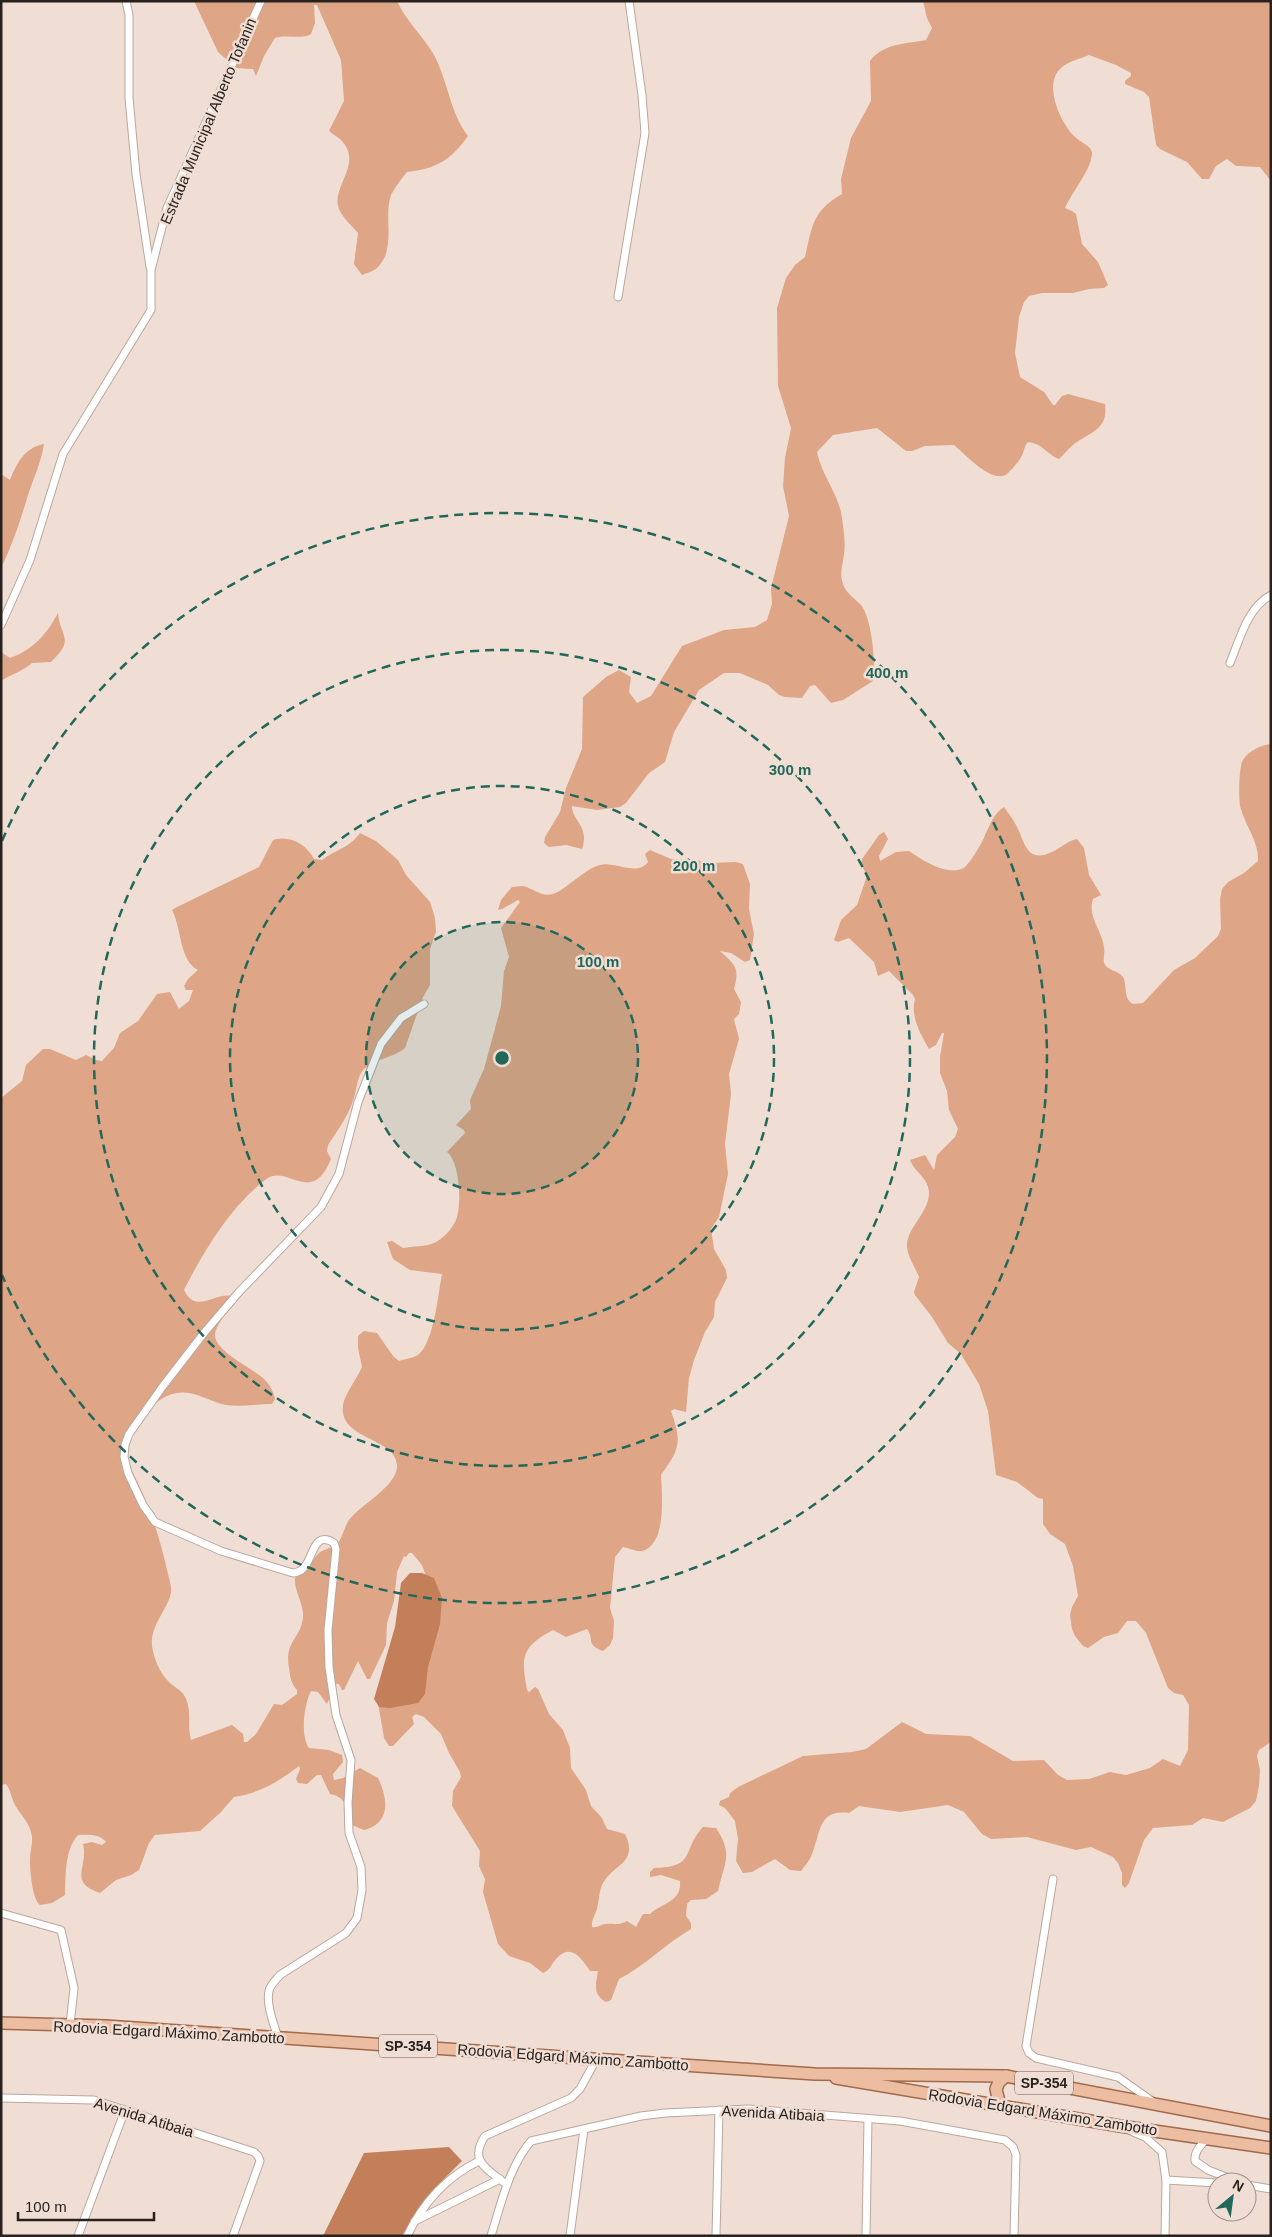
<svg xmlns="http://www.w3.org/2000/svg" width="1272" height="2237" viewBox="0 0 1272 2237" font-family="Helvetica,sans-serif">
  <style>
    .green { fill: #dea586 }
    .water { fill: #c27f5a }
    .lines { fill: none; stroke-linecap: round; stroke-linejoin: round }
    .minor-casing { stroke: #b9a89f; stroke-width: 9 }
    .primary-casing { stroke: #a06a4c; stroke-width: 14 }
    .minor { stroke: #fff; stroke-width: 7 }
    .primary { stroke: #edbda2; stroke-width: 11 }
    .ring { fill: none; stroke: #21675a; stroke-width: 2.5; stroke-dasharray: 9 6 }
    .labels { text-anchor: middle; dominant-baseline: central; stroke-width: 5; stroke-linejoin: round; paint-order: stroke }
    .shield { fill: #f0ded5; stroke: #645a55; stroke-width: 1 }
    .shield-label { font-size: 14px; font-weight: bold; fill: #28221e }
    .street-label { font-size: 15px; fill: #28221e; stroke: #f0ded5 }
    .centre { fill: #21675a; stroke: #f0ded5; stroke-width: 2.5 }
    .ring-label { font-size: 15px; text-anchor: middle; font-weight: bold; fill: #21675a; stroke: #f0ded5; stroke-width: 5; stroke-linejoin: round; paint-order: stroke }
  </style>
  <rect width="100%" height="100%" fill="#f0ded5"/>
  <g class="green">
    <path d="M397 1C406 21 423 36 434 55 448 81 450 113 468 136 451 160 436 169 407 172 401 179 395 187 391 195 383 218 397 249 377 268 374 271 367 273 362 275L354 264 358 233C352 226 344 219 340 211 328 188 365 165 341 140 338 137 332 134 329 131L344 101 341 60 317 5H314L315 23 311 34C301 40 287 34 275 38L264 56 256 76 253 69 236 68 218 52 194 1Z"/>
    <path d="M923 1H1271V181L1260 167 1236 166 1227 159 1216 166 1209 179H1202L1187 162 1160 149 1156 145 1149 97 1144 92 1125 84V81L1131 76V73L1116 65 1089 55C1079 59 1066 62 1059 70 1044 87 1061 123 1074 136 1079 142 1093 146 1092 154 1091 170 1072 192 1065 208L1072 211 1076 214 1082 244 1098 262 1108 285 1104 288 1089 289 1073 293H1042L1029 296 1024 302 1019 317 1015 353 1020 377 1044 392 1053 405H1055L1062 396 1068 394 1105 404C1108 428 1094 431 1077 442 1070 446 1065 454 1059 459 1046 454 1044 444 1028 442 1024 446 1025 448 1023 453 1021 459 1014 467 1009 472 995 488 965 454 954 445L925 446 912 451H906L877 428 833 435 817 452C821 473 836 491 841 512 843 525 846 541 844 554 843 565 839 572 843 584 846 593 853 597 860 604 872 616 876 665 873 681L843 700 831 703 815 685 810 686 802 698 785 697 779 695 768 685 740 673H724L699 690 674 732 665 762 649 773 626 803 620 807 597 810 572 806C572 821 590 826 582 849L566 845 549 847 544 843 545 837 560 812 566 788 582 749 583 697 606 677 619 670 631 677 629 692 637 703 651 696 682 646 724 630 755 627 767 620 772 604 771 588 789 516 783 486 785 458 791 428 778 386 777 308 786 278 795 265 805 257C812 227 812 211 842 194L841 179 851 138 871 101 870 61C884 43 905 44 926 40L932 28 927 18Z"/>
    <path d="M44 444C41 462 35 475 29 492 21 518 13 544 1 568V474L10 480C17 463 24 448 44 444Z"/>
    <path d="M58 613C60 638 76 638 51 662L32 663C23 671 12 674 1 681V652L10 658C34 649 46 635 58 613Z"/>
    <path d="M1271 744V1742L1259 1750 1257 1756 1260 1770 1259 1786 1256 1801 1250 1808 1223 1822 1203 1818 1192 1825 1153 1828 1144 1840 1129 1883 1125 1888 1122 1885V1873L1118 1863 1113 1857 1091 1847 1076 1850 1027 1837 991 1839 982 1834 964 1812 948 1805 900 1812 859 1806 849 1813C818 1809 821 1832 812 1854 810 1860 805 1866 801 1871L790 1870 775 1859 752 1872 743 1873 736 1861 738 1839 735 1821 725 1808 719 1805 720 1801 729 1797 730 1793 738 1787 803 1756 852 1752 866 1749 902 1722 926 1734 970 1736 1013 1761 1044 1760 1058 1775 1067 1780 1089 1779 1110 1772 1126 1775 1150 1768 1163 1759 1180 1766 1188 1750 1189 1705 1183 1695 1174 1693 1168 1688 1146 1633 1136 1621H1127L1118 1633 1104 1637 1088 1648 1083 1646 1075 1636 1072 1629 1070 1615 1072 1607 1078 1596 1073 1566 1065 1544 1050 1534 1043 1524V1499L1038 1498 1017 1482 996 1475 988 1411 979 1384 961 1354 948 1343 932 1317 915 1295 914 1292 919 1277C915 1267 906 1254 907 1244 908 1227 929 1212 929 1193 929 1178 915 1173 910 1160L925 1155 934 1170 937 1155 955 1137 958 1129 949 1110 947 1091 940 1073V1057L944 1033H942L936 1045 929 1049C921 1035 910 1016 915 999L913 995 889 971 878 976 874 962 849 938 838 942 834 940 841 920 857 905 867 876 861 864 862 859 879 835 884 832 888 839 879 856 880 861 896 852 909 851C922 860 945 875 962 869 968 867 983 842 985 835 990 825 994 813 1004 807 1008 813 1014 820 1017 827 1025 843 1027 864 1052 852 1061 848 1067 841 1077 839L1084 848 1089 875 1101 895 1093 899C1087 918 1103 931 1104 948 1105 953 1103 959 1104 963 1107 971 1118 970 1123 977 1128 986 1122 997 1133 1004L1143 1003 1174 970 1195 958 1218 936 1221 929 1220 899 1222 889 1228 882 1244 873 1258 861C1259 842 1246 827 1241 809 1238 802 1239 770 1242 762 1246 752 1261 745 1271 744Z"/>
    <path d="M360 833 376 841 398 860 406 875 430 902 435 918 436 932 430 949V985L423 997 405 1048C393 1058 376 1058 364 1069 358 1075 357 1086 355 1094 350 1114 339 1128 328 1145L327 1151 331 1159C311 1208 287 1162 265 1180 231 1206 203 1252 184 1290 196 1315 215 1292 231 1296 231 1312 216 1322 215 1335 215 1352 253 1368 264 1379 270 1385 273 1391 275 1399L272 1404C258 1404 240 1407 226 1405 214 1403 202 1395 189 1393 155 1387 132 1429 124 1457 145 1492 159 1533 168 1574 169 1579 172 1587 171 1593 167 1611 150 1625 152 1646 154 1659 160 1674 170 1683 176 1688 183 1691 186 1699 192 1712 187 1726 191 1740L232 1725 243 1734 244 1742H247L256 1734 274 1704 282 1705 297 1694V1690C291 1683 290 1677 289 1668 284 1641 301 1639 303 1617 304 1603 294 1592 295 1578L320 1552 338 1544C342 1537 345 1526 349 1520 360 1505 396 1487 397 1467 399 1436 333 1441 344 1401 348 1390 357 1378 362 1367L358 1348V1336L364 1331 377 1333 393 1356 399 1361C405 1359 413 1358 418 1355 434 1343 438 1294 442 1274L410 1270 393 1259 387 1242 392 1241 403 1248C412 1246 426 1247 434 1243 443 1239 452 1229 456 1220 462 1205 460 1162 447 1152L465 1133 464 1130 456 1125 471 1109 470 1100 484 1069 501 1006 504 971 509 957 501 928 520 902 518 900 502 909 498 910 501 900 512 887C515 887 520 886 523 886 535 889 540 897 553 894 566 890 584 869 600 865 615 861 637 877 648 862L645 854 650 850 671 859 696 860 710 863 736 862 743 864 750 884 749 909 754 934 750 960 745 962 731 953 720 951C735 965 740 967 734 989L741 1002 739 1014 734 1019 739 1039 729 1074 731 1094 725 1144 728 1174 719 1217 711 1229 714 1249 726 1270 727 1278 715 1302 714 1317 705 1332 694 1360 689 1378 686 1412 674 1409 671 1411C682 1442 680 1449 661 1475 662 1494 667 1545 642 1551 637 1552 629 1548 623 1547L615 1557 610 1608 614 1621 613 1638 610 1645 603 1651C585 1644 595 1640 587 1629L566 1637 553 1630C521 1647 521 1657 527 1690L529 1692 535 1687 538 1689 549 1714 563 1730 570 1748 571 1768 586 1790 591 1806 602 1818 607 1829 625 1834C639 1864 613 1863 602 1885 599 1892 599 1901 597 1909 595 1915 591 1921 592 1927 598 1928 599 1925 605 1924 615 1923 617 1926 627 1921L636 1927 643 1914H650C662 1903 682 1902 680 1881L661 1875 650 1877V1872L654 1868C697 1867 681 1851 703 1827L716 1828C734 1855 724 1863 718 1891L706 1899 691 1900 687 1904 686 1916 691 1923V1929C665 1944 645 1966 619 1979L611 2000 606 2002C592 1994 596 1984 598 1971H590C582 1959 571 1942 556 1959 551 1965 550 1970 543 1973L530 1963 509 1956 498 1944 483 1892 485 1879 479 1866 480 1851 452 1806 453 1791 461 1777 460 1772 449 1753 441 1734 424 1717 416 1714 412 1717 414 1724 393 1746H389L384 1738 378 1703 427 1579 422 1565 412 1553H409L406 1557 404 1556 397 1572 394 1601 387 1623 386 1645 370 1679H367L358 1661 344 1690H342L339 1684H336L327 1704 318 1692 311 1691C304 1705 300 1735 309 1748L329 1750 342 1755 343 1762 333 1774 334 1780 343 1778 360 1768 378 1778C388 1799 391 1823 364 1830L352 1825C348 1810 347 1797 330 1794L321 1775H317L307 1784 298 1783 296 1779 300 1769 299 1766C278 1782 260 1793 234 1797L220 1813 200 1831 155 1835 149 1843 139 1870 131 1875 116 1880 100 1893C67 1882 89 1867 83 1844L92 1842 102 1845 106 1842C98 1833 88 1835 78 1835 64 1851 66 1876 65 1895L52 1903 40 1905C32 1899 30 1870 30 1860 30 1850 34 1841 31 1832 28 1821 20 1814 15 1805 11 1797 11 1791 6 1784L1 1785V1098L22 1081 26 1065 43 1049H50L76 1060 86 1055 96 1060 102 1061 114 1048 120 1033 138 1021 157 994 170 992 179 1009 189 1001 193 990H186L184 986 188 979 198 970C179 960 182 929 172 910L177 907 259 867 273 840C290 835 306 844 314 859L322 860C338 848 348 849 360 833Z"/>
  </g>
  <g class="water">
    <path d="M410 1573H422L434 1578 442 1598 440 1624 428 1667 425 1694 418 1703 390 1708 379 1707 374 1699 395 1627 401 1583Z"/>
    <path d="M449 2147 462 2161C438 2184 418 2207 402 2236H323L364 2153Z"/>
  </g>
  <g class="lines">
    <g class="minor-casing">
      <g id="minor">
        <path d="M126 1 129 15V98L136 174 150 267"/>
        <path d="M618 297 645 133 642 95 629 1"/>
        <path d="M1 625 30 560 63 454 151 310V270L167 208 261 1"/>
        <path d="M1230 663C1240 639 1247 608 1271 595"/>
        <path d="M1053 1879 1026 2046 1029 2053 1036 2058 1118 2077 1152 2101"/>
        <path d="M1 1913 61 1930 74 1988 70 2025"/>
        <path d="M278 2038C274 2024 266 2005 269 1991 270 1985 276 1980 280 1975L346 1933 357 1918 362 1890 361 1867 349 1833 348 1802 351 1760 336 1715 329 1667 328 1630 336 1549 334 1543C308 1527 316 1572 293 1573L221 1551 155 1522 143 1505 128 1473 124 1457 125 1445 129 1434 163 1386 204 1333 239 1292 321 1207 339 1174 358 1102 381 1044 401 1018 424 1004"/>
        <path d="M1 2098 94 2100 254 2152 258 2156 260 2161 233 2236"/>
        <path d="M1131 2131 1145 2137 1162 2152 1166 2180 1165 2236"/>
        <path d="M1208 2138C1201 2145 1194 2151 1195 2161L1208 2170 1239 2182"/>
        <path d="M1166 2180 1217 2183"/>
        <path d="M507 2185C488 2169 468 2162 485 2136L571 2098 580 2089 597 2058"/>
        <path d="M1247 2185 1271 2189"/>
        <path d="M415 2221 500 2179"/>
        <path d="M78 2236 125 2110"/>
        <path d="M407 2236C423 2203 446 2177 479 2161"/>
        <path d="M491 2236C501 2204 509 2167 531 2141L641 2116 665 2113 749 2109 900 2121 1005 2140 1013 2147 1016 2155 1014 2236"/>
        <path d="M570 2236 584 2129"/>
        <path d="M716 2236 719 2110"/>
        <path d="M866 2236 868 2119"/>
      </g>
    </g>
    <g class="primary-casing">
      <g id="primary">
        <path d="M1 2023 106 2026 815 2074 1006 2076 1271 2126"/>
        <path d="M836 2078 1120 2126 1271 2148"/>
        <path d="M1000 2106 996 2089 999 2082 1006 2076"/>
      </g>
    </g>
    <use href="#minor" class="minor"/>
    <use href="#primary" class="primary"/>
  </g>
  <circle cx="502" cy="1058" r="136" fill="#21675a" fill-opacity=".12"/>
  <g class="ring">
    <circle cx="502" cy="1058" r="136"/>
    <circle cx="502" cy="1058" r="272"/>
    <circle cx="502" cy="1058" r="408"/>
    <path d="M2 841A545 545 0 1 1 2 1275"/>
  </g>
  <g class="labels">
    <g class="shield">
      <rect x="379" y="2034.5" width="58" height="23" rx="4"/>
      <rect x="1015" y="2071.5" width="58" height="23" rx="4"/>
    </g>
    <g class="shield-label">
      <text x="408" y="2046">SP-354</text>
      <text x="1044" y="2083">SP-354</text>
    </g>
    <g class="street-label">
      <text transform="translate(208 121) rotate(-67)">Estrada Municipal Alberto Tofanin</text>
      <text transform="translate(169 2032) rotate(3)">Rodovia Edgard Máximo Zambotto</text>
      <text transform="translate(573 2057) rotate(4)">Rodovia Edgard Máximo Zambotto</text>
      <text transform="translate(1043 2112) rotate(9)">Rodovia Edgard Máximo Zambotto</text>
      <text transform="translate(773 2113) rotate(3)">Avenida Atibaia</text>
      <text transform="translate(144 2117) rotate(17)">Avenida Atibaia</text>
    </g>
  </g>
  <circle cx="502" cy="1058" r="8" class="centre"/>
  <g class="ring-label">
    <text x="887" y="678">400 m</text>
    <text x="790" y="775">300 m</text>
    <text x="694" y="871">200 m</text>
    <text x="598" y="967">100 m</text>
  </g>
  <rect width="1272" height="2237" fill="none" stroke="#28221e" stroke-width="5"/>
  <g transform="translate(1232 2197) rotate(29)"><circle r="24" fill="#f0ded5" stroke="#a0938c"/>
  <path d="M0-4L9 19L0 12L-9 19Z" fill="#21675a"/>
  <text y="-8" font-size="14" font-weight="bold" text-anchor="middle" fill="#28221e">N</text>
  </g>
  <path d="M18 2212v8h136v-8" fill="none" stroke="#28221e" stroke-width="2.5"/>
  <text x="25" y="2212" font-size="15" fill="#28221e" stroke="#f0ded5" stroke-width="4" paint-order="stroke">100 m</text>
</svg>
